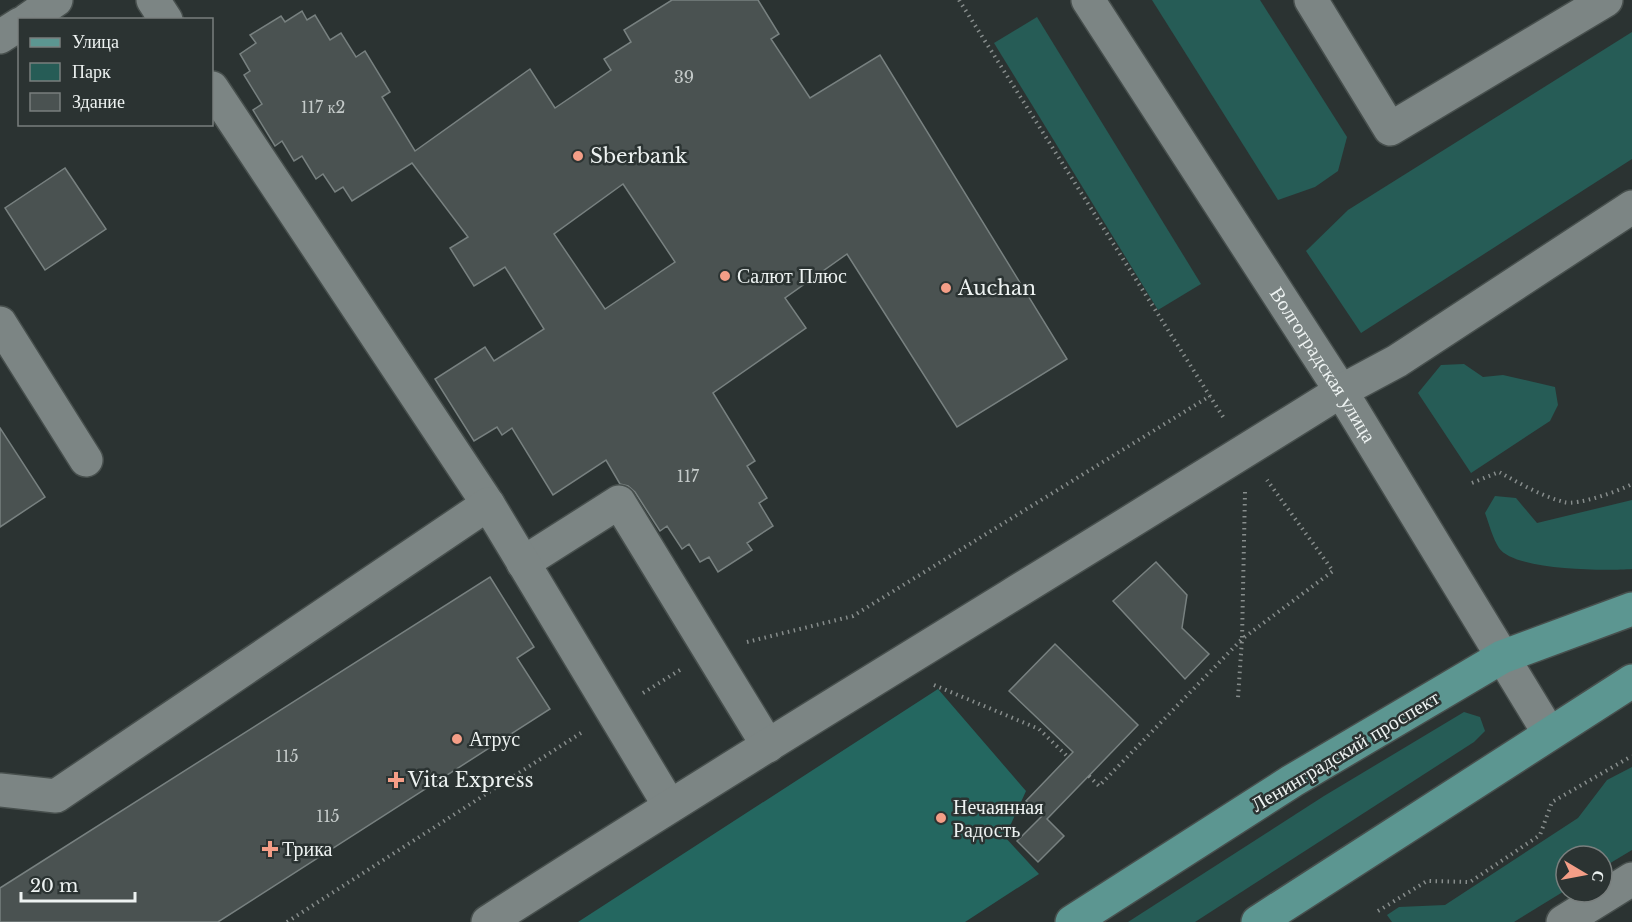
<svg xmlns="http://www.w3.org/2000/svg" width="1632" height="922" viewBox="0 0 1632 922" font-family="'Libre Baskerville',serif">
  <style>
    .green { fill: #265c56 }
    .forest { fill: #246760 }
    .building { fill: #4a5251; stroke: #788180; stroke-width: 1.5; fill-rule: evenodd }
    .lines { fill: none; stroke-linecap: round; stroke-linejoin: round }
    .minor-casing { stroke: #474f4d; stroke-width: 36 }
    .major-casing { stroke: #474f4d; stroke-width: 36 }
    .path { stroke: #878d8c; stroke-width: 4; stroke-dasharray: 1.5 4.5; stroke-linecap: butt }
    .minor { stroke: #7c8584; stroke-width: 33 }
    .major { stroke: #5c9691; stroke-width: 33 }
    .poi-dot { fill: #f49e87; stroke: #2b3332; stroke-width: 2 }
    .labels { text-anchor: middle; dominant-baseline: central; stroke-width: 5; stroke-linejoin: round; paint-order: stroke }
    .number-label { font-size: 16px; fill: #c4cac9 }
    .poi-label { font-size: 20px; fill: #edf2f1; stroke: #2b3332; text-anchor: start }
    .street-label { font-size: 20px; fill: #edf2f1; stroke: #2b3332 }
  </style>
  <rect width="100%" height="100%" fill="#2b3332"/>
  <g class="green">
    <path d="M1152 0H1260L1347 137 1338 171 1315 187 1278 200Z"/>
    <path d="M1037 17 1201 284 1158 310 994 43Z"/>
    <path d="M1632 32V159L1361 333 1306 251 1348 210Z"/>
    <path d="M1464 364 1483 377 1503 375 1555 387 1558 405 1550 421 1471 473 1418 393 1441 365Z"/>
    <path d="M1495 496 1516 498 1537 523 1632 500V569C1606 571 1515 571 1499 548 1493 539 1489 524 1485 513Z"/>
    <path d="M1464 712 1480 717 1485 731 1474 742 1195 922H1128L1324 796Z"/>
    <path d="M1632 767V850L1602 868V856H1566V890L1514 922H1392L1387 915 1399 907 1445 905 1578 818 1607 780Z"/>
  </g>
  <path class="forest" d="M938 689 1026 791 1005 837 1039 874 965 922H578Z"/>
  <g class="building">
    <path d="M672 0H758L779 34 771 39 810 98 880 55 1067 359 957 427 847 254 785 298 806 328 713 393 755 461 747 466 767 498 759 503 773 526 747 543 752 550 718 572 709 557 700 562 689 544 682 549 667 526 660 531 635 492 628 486 620 484 606 460 553 495 512 428 502 435 497 427 474 441 435 379 485 347 494 361 544 329 505 267 474 286 450 248 468 237 412 163 352 201 343 187 335 192 323 174 316 179 302 156 294 161 282 141 275 146 253 110 262 104 244 75 250 71 240 54 256 43 250 35 281 16 285 22 302 11 307 20 315 15 330 40 341 33 356 57 365 51 390 92 382 97 415 151 530 69 555 108 611 70 604 59 631 42 624 30ZM623 184 675 262 605 309 554 234Z"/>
    <path d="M65 168 106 229 45 270 5 208Z"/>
    <path d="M0 428 45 497 0 527Z"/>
    <path d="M1156 562 1187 595 1182 628 1209 654 1185 679 1113 601Z"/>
    <path d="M490 577 534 647 517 658 550 709 218 922H0V888Z"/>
    <path d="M1055 644 1138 725 1047 819 1064 836 1038 862 1017 841 1042 816 1026 801 1073 752 1009 691Z"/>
  </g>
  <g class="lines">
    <g class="minor-casing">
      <g id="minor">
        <path d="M153 0 166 20"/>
        <path id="s1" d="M1088 0 1341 391 1549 733"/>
        <path d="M1311 0 1390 129 1606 0"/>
        <path d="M27 20 56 0"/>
        <path d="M0 37 20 24"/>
        <path d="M212 88 488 504"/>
        <path d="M0 323 86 460"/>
        <path d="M523 563 619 502 768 746"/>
        <path d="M0 790 56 796 488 504 669 805"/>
        <path d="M488 922C769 741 1057 569 1341 391L1397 361 1632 207"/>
        <path d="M1563 922 1632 879"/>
      </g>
    </g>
    <g class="major-casing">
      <g id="major">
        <path d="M1072 922 1292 781 1502 657 1632 609"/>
        <path d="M1258 922 1632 681"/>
      </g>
    </g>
    <g class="path">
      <path d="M959 0 1225 420"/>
      <path d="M1472 483 1499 472C1519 483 1541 496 1564 502 1577 506 1619 491 1632 484"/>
      <path d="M1245 492 1242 639 1333 571 1267 480"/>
      <path d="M747 642 853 616 1210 396"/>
      <path d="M934 685 1039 729 1068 757"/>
      <path d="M643 693 680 670"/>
      <path d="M1089 776 1099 786 1242 639 1238 698"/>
      <path d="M1378 911 1427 881 1470 882 1540 835 1552 802 1632 756"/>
      <path d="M287 922 584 731"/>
    </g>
    <use href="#minor" class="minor"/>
    <use href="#major" class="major"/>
  </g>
  <g class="poi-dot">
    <circle cx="578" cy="156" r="6"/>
    <circle cx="725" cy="276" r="6"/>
    <circle cx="946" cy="288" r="6"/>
    <circle cx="457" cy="739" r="6"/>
    <path d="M393 771h6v6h6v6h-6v6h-6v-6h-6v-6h6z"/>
    <circle cx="941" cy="818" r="6"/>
    <path d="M267 840h6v6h6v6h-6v6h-6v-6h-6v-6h6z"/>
  </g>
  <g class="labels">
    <g class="number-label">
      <text x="684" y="77">39</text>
      <text x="323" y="107">117 к2</text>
      <text x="688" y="476">117</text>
      <text x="287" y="756">115</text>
      <text x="328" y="816">115</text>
    </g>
    <g class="poi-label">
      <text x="590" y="156">Sberbank</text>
      <text x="737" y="276">Салют Плюс</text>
      <text x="958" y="288">Auchan</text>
      <text x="469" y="739">Атрус</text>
      <text x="408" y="780">Vita Express</text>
      <text x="953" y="807">Нечаянная<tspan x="953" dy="23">Радость</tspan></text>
      <text x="282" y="849">Трика</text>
    </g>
    <g class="street-label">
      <text stroke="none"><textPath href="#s1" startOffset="434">Волгоградская улица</textPath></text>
      <text transform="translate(1345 751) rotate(-31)">Ленинградский проспект</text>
    </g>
  </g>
  <rect x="18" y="18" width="195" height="108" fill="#2b3332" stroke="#797f7e" stroke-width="1.5"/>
  <rect x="30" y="38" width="30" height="9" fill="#5c9691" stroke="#797f7e" stroke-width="1.5"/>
  <text x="72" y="48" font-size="18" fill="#edf2f1">Улица</text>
  <rect x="30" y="63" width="30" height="18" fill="#265c56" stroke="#797f7e" stroke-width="1.5"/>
  <text x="72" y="78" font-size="18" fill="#edf2f1">Парк</text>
  <rect x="30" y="93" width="30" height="18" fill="#4a5251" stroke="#797f7e" stroke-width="1.5"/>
  <text x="72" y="108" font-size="18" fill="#edf2f1">Здание</text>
  <g transform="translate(1584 874) rotate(100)"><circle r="28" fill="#2b3332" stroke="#797f7e" stroke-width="1.5"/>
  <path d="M0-4.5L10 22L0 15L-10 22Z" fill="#f49e87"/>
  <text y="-9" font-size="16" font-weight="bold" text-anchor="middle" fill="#edf2f1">С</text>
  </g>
  <path d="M21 892v9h114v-9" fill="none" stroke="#edf2f1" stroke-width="3"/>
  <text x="30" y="892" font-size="18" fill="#edf2f1" stroke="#2b3332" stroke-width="4.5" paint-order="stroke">20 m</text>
</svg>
